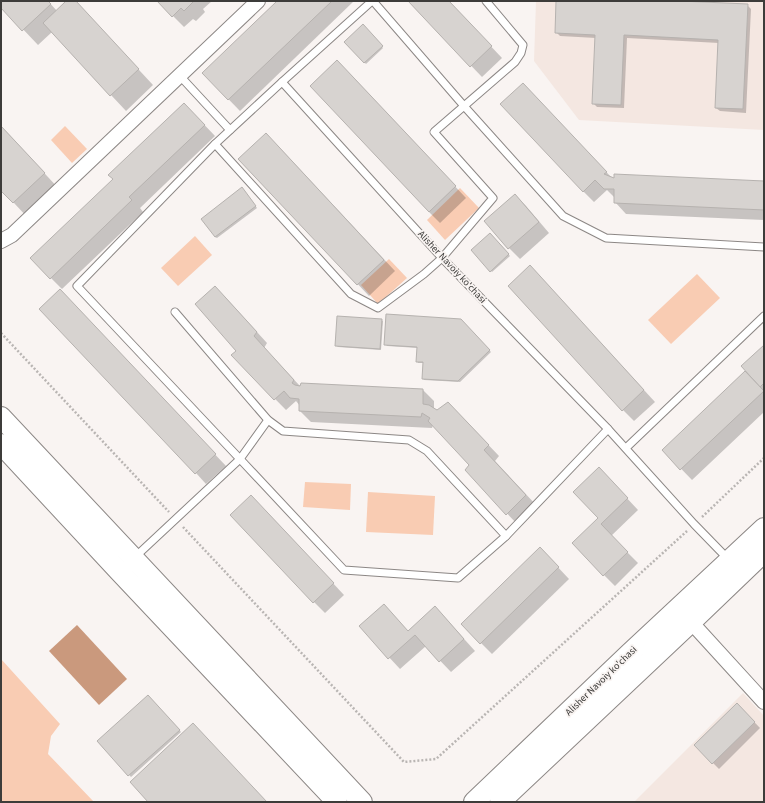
<svg xmlns="http://www.w3.org/2000/svg" width="765" height="803" viewBox="0 0 765 803" font-family="'Source Sans 3',sans-serif">
  <style>
    .built { fill: #f4e7e1 }
    .green { fill: #f9ccb3 }
    .water { fill: #ca997d }
    .shadow { fill: #0003 }
    .building { fill: #d7d3d0; stroke: #b6b2af }
    .lines { fill: none; stroke-linecap: round; stroke-linejoin: round }
    .lane-casing { stroke: #8c8785; stroke-width: 9 }
    .street-casing { stroke: #8c8785; stroke-width: 16 }
    .secondary-casing { stroke: #8c8785; stroke-width: 22 }
    .path { stroke: #b9b5b3; stroke-width: 2.5; stroke-dasharray: 2 2; stroke-linecap: butt }
    .lane { stroke: #fff; stroke-width: 7 }
    .street { stroke: #fff; stroke-width: 14 }
    .secondary { stroke: #fff; stroke-width: 20 }
    .labels { text-anchor: middle; dominant-baseline: central; stroke-width: 3.5; stroke-linejoin: round; paint-order: stroke }
    .street-label { font-size: 10px; fill: #3d3c3a; stroke: #f9f4f2 }
  </style>
  <rect width="100%" height="100%" fill="#f9f4f2"/>
  <g class="built">
    <path d="M536 1H764V130L579 120 534 61Z"/>
    <path d="M743 693 764 716V802H634Z"/>
  </g>
  <g class="green">
    <path d="M65 126 87 149 72 163 51 140Z"/>
    <path d="M460 188 479 208 445 240 427 220Z"/>
    <path d="M195 236 212 255 178 286 161 268Z"/>
    <path d="M389 259 407 278 378 304 361 285Z"/>
    <path d="M697 274 720 298 671 344 648 320Z"/>
    <path d="M305 482 351 484 350 510 303 507Z"/>
    <path d="M368 492 435 496 433 535 366 532Z"/>
    <path d="M1 659 60 724 51 736 48 754 94 802H1Z"/>
  </g>
  <path class="water" d="M77 625 127 679 99 705 49 651Z"/>
  <g class="shadow">
    <path d="M1 1H48L57 11 68 1H75L153 85 126 111 52 32 38 45 1 6Z"/>
    <path d="M158 1H212L203 9 205 12 196 21 193 19 184 27Z"/>
    <path d="M279 1H354L240 111 203 73Z"/>
    <path d="M409 1H448L502 58 482 77Z"/>
    <path d="M557 1H660L747 5 751 9 746 113 720 111 716 108 719 43 627 38 624 108 597 107 593 103 596 38 560 36 556 32Z"/>
    <path d="M363 26 383 48 366 64 346 42Z"/>
    <path d="M348 72 466 198 440 223 429 212Z"/>
    <path d="M533 95 611 177 615 179 764 182V220L626 214 615 202V198L607 190 594 202 583 191Z"/>
    <path d="M195 115 215 136 140 208 143 212 62 289 51 278Z"/>
    <path d="M1 126 59 189 28 218 1 189Z"/>
    <path d="M277 145 395 271 369 296 240 159Z"/>
    <path d="M243 190 257 208 217 238 215 237Z"/>
    <path d="M515 195 526 206 549 233 520 259 509 248Z"/>
    <path d="M490 234 510 256 492 272 472 250Z"/>
    <path d="M541 278 655 402 634 421 623 410Z"/>
    <path d="M226 298 267 343 264 348 300 386 423 390 434 401V409L437 411 459 414 499 456 495 461 537 506 518 525 466 470 470 465 433 425 432 428 311 422 300 411V406L296 401 286 410 232 355 237 351Z"/>
    <path d="M71 302 226 466 206 484 196 473Z"/>
    <path d="M381 320 383 321 381 350 338 347 336 345Z"/>
    <path d="M460 320 491 352 460 382 424 380 423 378 424 363H418L417 361 418 348 387 346 386 344Z"/>
    <path d="M764 346V412L692 480 663 450 746 371Z"/>
    <path d="M610 480 638 510 611 536 638 563 615 586 604 575 599 518Z"/>
    <path d="M262 507 344 595 325 613 314 602Z"/>
    <path d="M540 548 569 579 492 654 462 624Z"/>
    <path d="M446 619 475 651 451 672 426 646 400 669 360 626 408 632Z"/>
    <path d="M148 696 181 732 131 777 98 742Z"/>
    <path d="M737 704 760 728 719 769 695 745Z"/>
  </g>
  <g class="building">
    <path d="M1 1H48L51 4 22 31 1 8Z"/>
    <path d="M66 1H76L139 69 110 96 43 23Z"/>
    <path d="M157 1H194L184 11 181 8 172 17Z"/>
    <path d="M277 1H332L228 100 202 73Z"/>
    <path d="M408 1H449L492 46 470 67Z"/>
    <path d="M556 1H680L748 4 743 109 715 108 718 40 624 35 621 105 592 104 595 35 555 33Z"/>
    <path d="M363 24 383 46 364 63 344 42Z"/>
    <path d="M337 60 456 186 429 212 310 86Z"/>
    <path d="M523 83 607 172 604 174 614 178V174L764 181V210L614 203V189H604L595 180 583 192 500 104Z"/>
    <path d="M184 103 205 125 129 197 132 200 50 279 30 258 113 179 108 175Z"/>
    <path d="M1 126 45 173 13 203 1 191Z"/>
    <path d="M266 133 384 260 357 285 238 159Z"/>
    <path d="M242 187 256 206 215 237 201 219Z"/>
    <path d="M515 194 539 222 508 249 484 221Z"/>
    <path d="M490 233 509 254 490 272 471 250Z"/>
    <path d="M530 265 644 390 622 411 508 286Z"/>
    <path d="M215 286 257 332 254 336 294 380 292 383 295 385 300 386 301 383 423 389V404L429 405 437 410 448 402 489 445 484 450 526 495 506 515 465 470 469 465 428 421 430 418 422 413 421 417 299 411V399L290 398 284 391 274 400 231 355 236 351 195 304Z"/>
    <path d="M60 289 216 454 195 474 39 309Z"/>
    <path d="M386 314 461 319 490 350 458 381 422 379 423 362H416L417 347 384 345Z"/>
    <path d="M337 316 382 319 380 349 335 346Z"/>
    <path d="M764 345V383L760 387 741 366Z"/>
    <path d="M745 371 764 391 680 470 662 450Z"/>
    <path d="M599 467 628 498 601 524 628 552 603 576 572 543 598 518 573 492Z"/>
    <path d="M251 495 334 583 313 603 230 515Z"/>
    <path d="M540 547 559 567 480 644 461 624Z"/>
    <path d="M384 604 408 631 435 606 464 639 439 662 415 635 388 659 359 626Z"/>
    <path d="M148 695 180 730 128 776 97 741Z"/>
    <path d="M737 703 755 722 712 764 694 745Z"/>
    <path d="M193 723 267 802H148L130 782Z"/>
  </g>
  <g class="lines">
    <g class="lane-casing">
      <g id="lane">
        <path d="M373 1 464 106 563 216 606 238 764 247"/>
        <path d="M180 76 230 130"/>
        <path d="M282 82 442 258 608 429 694 524 729 560"/>
        <path d="M215 144 351 294 378 308 424 274 442 258 493 198 434 132 515 62 521 53 523 45 486 1"/>
        <path d="M175 312 268 420 283 431 409 440 427 451 506 536 458 578 344 570 240 459 77 286 215 144 282 82 372 1"/>
        <path d="M626 448 764 316"/>
        <path d="M506 536 608 429"/>
        <path d="M134 558 240 459 268 420"/>
      </g>
    </g>
    <g class="street-casing">
      <g id="street">
        <path d="M1 241 12 235 258 1"/>
        <path d="M691 622 764 702"/>
      </g>
    </g>
    <g class="secondary-casing">
      <g id="secondary">
        <path d="M1 417 362 802"/>
        <path d="M1 444 119 571 337 802"/>
        <path d="M474 802 629 654 764 528"/>
        <path d="M500 802 691 622 764 552"/>
      </g>
    </g>
    <g class="path">
      <path d="M1 333 169 512"/>
      <path d="M702 517 764 458"/>
      <path d="M183 527 404 762 436 759 687 531"/>
    </g>
    <use href="#lane" class="lane"/>
    <use href="#street" class="street"/>
    <use href="#secondary" class="secondary"/>
  </g>
  <g class="labels">
    <g class="street-label">
      <text transform="translate(452 267) rotate(47)">Alisher Navoiy ko'chasi</text>
      <text transform="translate(601 681) rotate(-44)">Alisher Navoiy ko'chasi</text>
    </g>
  </g>
  <rect width="765" height="803" fill="none" stroke="#3d3c3a" stroke-width="4"/>
</svg>
